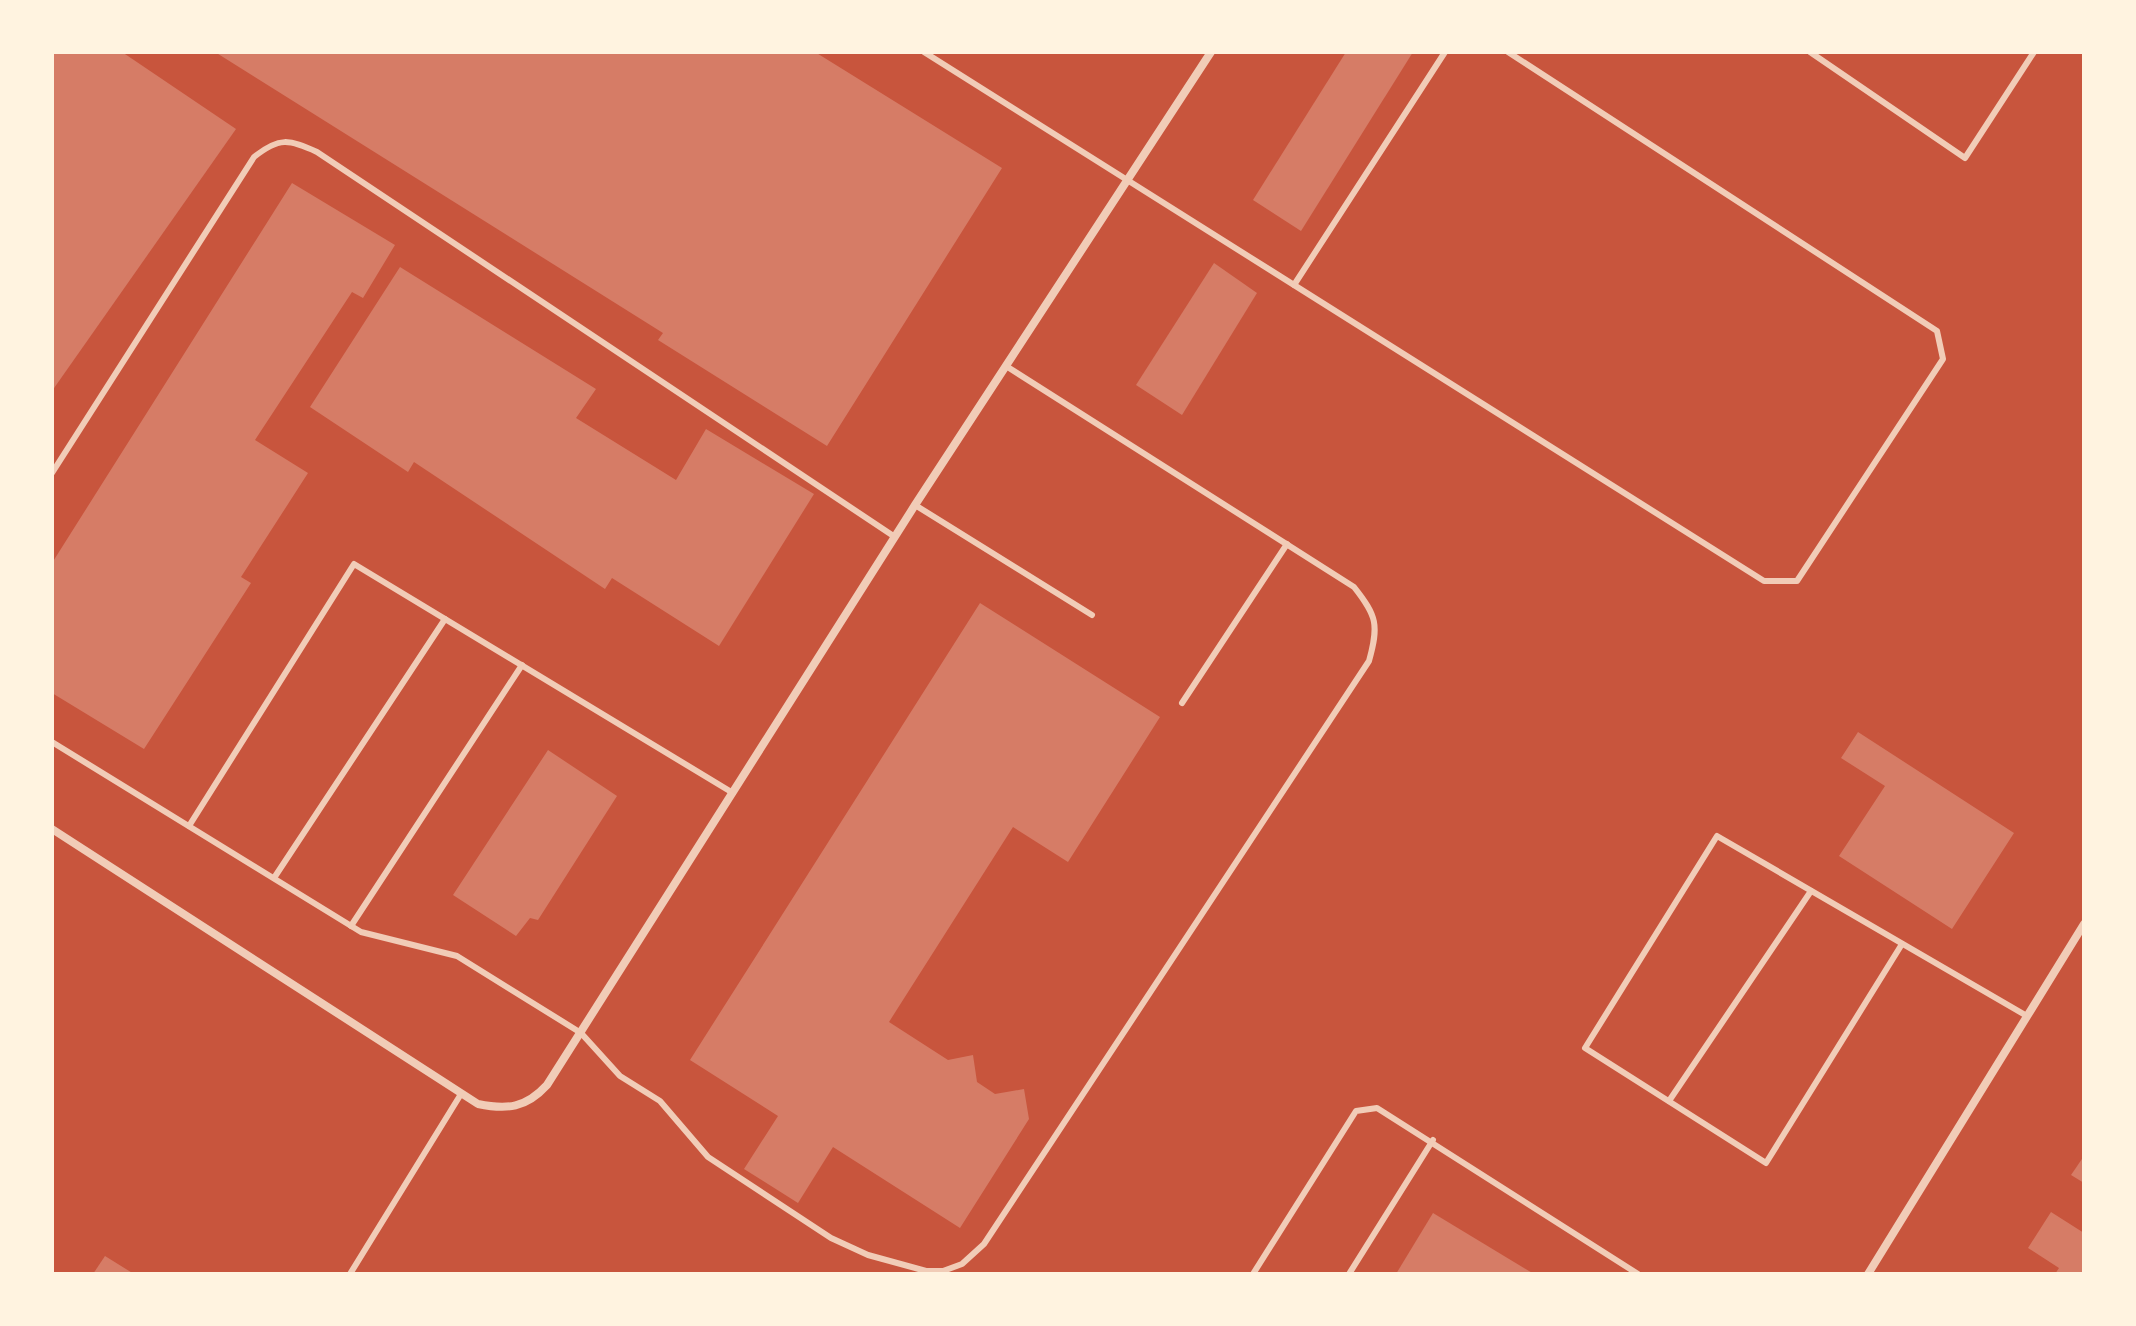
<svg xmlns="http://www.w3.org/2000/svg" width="2136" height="1326" viewBox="0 0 2136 1326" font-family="Overpass,sans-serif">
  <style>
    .building { fill: #d67c66 }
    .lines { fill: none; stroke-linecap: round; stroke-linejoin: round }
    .service { stroke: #f1ccb7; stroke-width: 6 }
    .minor { stroke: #f1ccb7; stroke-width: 8 }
  </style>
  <rect width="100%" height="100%" fill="#c8553d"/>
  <g class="building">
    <path d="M52 52H122L236 129 52 391Z"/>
    <path d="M215 52H815L1002 168 827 446 658 340 663 333Z"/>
    <path d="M1346 52H1413L1301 231 1253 200Z"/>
    <path d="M292 183 395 245 363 298 352 292 255 440 308 473 241 577 251 583 144 749 52 693V563Z"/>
    <path d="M1214 263 1257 293 1182 415 1136 385Z"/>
    <path d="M400 267 596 389 576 418 676 480 706 429 814 494 719 646 612 578 605 589 414 462 408 472 310 407Z"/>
    <path d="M980 603 1160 717 1068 862 1013 827 889 1022 948 1060 973 1055 977 1082 995 1094 1024 1089 1029 1119 960 1228 833 1147 798 1203 744 1169 778 1116 690 1060Z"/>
    <path d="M1858 732 2014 833 1952 929 1839 856 1885 786 1841 758Z"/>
    <path d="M548 750 617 796 538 920 530 918 516 936 453 895Z"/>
    <path d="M2084 1156V1183L2071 1175Z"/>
    <path d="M2051 1212 2084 1233V1274H2055L2059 1268 2028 1248Z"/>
    <path d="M1433 1213 1534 1274H1396Z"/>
    <path d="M105 1256 134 1274H93Z"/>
  </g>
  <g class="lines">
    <g class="service">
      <path d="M924 52 1764 581H1797L1943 359 1937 331 1508 52"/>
      <path d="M1810 52 1965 158 2034 52"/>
      <path d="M1294 285 1445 52"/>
      <path d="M52 473 254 157C279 137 289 139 317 152L895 537"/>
      <path d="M915 505 1092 615"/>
      <path d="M1182 703 1287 544"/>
      <path d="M52 742 361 932 457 956 581 1033 620 1076 660 1101 708 1157 831 1238 868 1255 926 1271H943L962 1264 984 1244 1369 661C1379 625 1377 616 1354 587L1006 366"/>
      <path d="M189 826 354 564 733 793"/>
      <path d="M274 878 445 619"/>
      <path d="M351 926 522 665"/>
      <path d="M1902 944 1766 1163 1585 1048 1717 836 2027 1016"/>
      <path d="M1669 1101 1811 891"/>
      <path d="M350 1274 461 1094"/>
      <path d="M1253 1274 1356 1111 1377 1108 1638 1274"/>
      <path d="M1349 1274 1433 1140"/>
    </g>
    <g class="minor">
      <path d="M52 829 478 1104C507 1110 526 1108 547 1085L915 505 1211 52"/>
      <path d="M1868 1274 2084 924"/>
    </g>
  </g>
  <rect width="2136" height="1326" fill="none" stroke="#fff3e0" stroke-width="108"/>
</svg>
